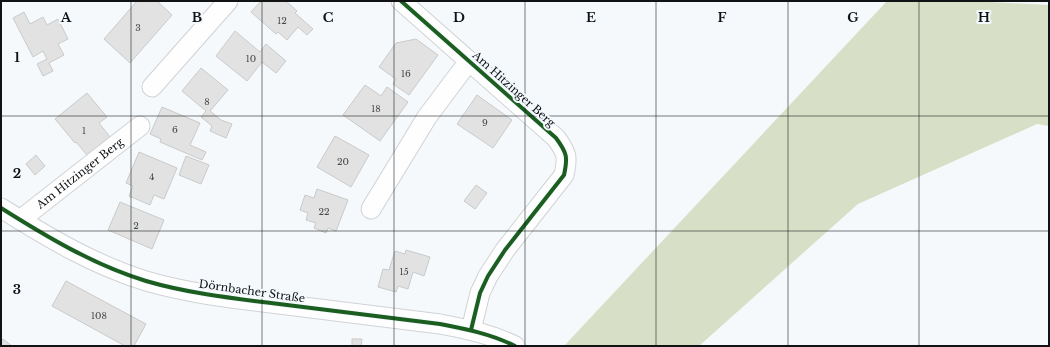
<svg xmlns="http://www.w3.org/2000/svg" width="1050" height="347" viewBox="0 0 1050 347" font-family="'Libre Baskerville',serif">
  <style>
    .green { fill: #d7e0c7 }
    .building { fill: #e1e2e1; stroke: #c9caca }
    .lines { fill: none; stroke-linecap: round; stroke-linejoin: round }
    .minor-casing { stroke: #d0d3d6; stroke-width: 21 }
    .minor { stroke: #fefeff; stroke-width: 19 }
    .cycleway-casing { stroke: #f4f9fe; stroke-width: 6 }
    .cycleway { stroke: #1b5e20; stroke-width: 4 }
    .grid { fill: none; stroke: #101214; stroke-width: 1; stroke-opacity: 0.55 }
    .labels { text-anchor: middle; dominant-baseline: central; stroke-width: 4; stroke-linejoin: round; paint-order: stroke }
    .number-label { font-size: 9px; fill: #46484a }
    .street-label { font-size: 11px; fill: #101214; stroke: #f4f9fe }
    .grid-label { font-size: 13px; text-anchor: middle; font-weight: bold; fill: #101214; stroke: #f4f9fe; stroke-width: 4; stroke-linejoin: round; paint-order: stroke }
  </style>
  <rect width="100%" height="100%" fill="#f6f9fc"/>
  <path class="green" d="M887 1H970L1049 5V126L1037 124 858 204 699 346H564Z"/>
  <g class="building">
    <path d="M137 1H157L172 15 130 63 104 39Z"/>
    <path d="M261 1H286L297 11 295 13 313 29 307 35 298 27 287 40 278 32 276 34 251 12Z"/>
    <path d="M24 12 30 24 43 17 47 25 58 19 68 39 58 44 64 55 49 63 53 71 43 76 37 64 47 59 43 51 33 57 13 18Z"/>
    <path d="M235 31 260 52 266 44 286 61 276 73 262 62 247 81 216 56Z"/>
    <path d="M416 39 438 55 409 95 393 84 396 79 379 67 396 43Z"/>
    <path d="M201 68 228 90 210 111 221 120 232 124 226 138 210 131 212 126 201 117 206 111 182 91Z"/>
    <path d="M365 85 381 96 387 87 408 102 380 141 343 115Z"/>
    <path d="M87 93 107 117 99 123 110 137 87 155 76 142 75 143 55 119Z"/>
    <path d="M477 95 512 120 493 148 457 124Z"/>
    <path d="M162 107 200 123 190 145 206 152 202 160 160 142 161 139 150 134Z"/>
    <path d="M335 136 369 155 351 187 317 167Z"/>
    <path d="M139 152 177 168 164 199 154 195 150 205 129 196 133 186 126 183Z"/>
    <path d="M36 155 45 166 35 175 26 164Z"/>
    <path d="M186 156 209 165 201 184 179 175Z"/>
    <path d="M476 185 487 193 475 209 464 201Z"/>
    <path d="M317 189 348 200 336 231 328 228 326 233 314 228 316 223 306 220 308 213 300 210 305 195 314 198Z"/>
    <path d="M120 202 164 220 152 249 108 230Z"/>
    <path d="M406 250 430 257 424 276 413 272 408 289 398 286 396 292 378 287 383 269 389 270 395 251 405 254Z"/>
    <path d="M66 281 146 324 134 346H125L52 306Z"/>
    <path d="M3 339 12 346H1V342Z"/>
    <path d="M352 339H362L361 346H352Z"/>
  </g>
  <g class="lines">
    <g class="minor-casing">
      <g id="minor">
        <path d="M401 1 556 138C567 153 568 157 564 175L505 250 488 276 480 293 471 330"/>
        <path d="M152 87 228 1"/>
        <path d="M1 208C47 237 94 265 146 281 187 293 230 298 271 303 327 310 384 317 440 324 466 329 491 334 515 346"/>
        <path d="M371 209 427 117 469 61"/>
        <path id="s1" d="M20 220 140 126"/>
      </g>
    </g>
    <use href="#minor" class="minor"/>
    <g class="cycleway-casing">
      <g id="cycleway">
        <path d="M401 1 556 138C567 153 568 157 564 175L505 250 488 276 480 293 471 330"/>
        <path d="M1 208C47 237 94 265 146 281 187 293 230 298 271 303 327 310 384 317 440 324 466 329 491 334 515 346"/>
      </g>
    </g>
    <use href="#cycleway" class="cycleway"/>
  </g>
  <path class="grid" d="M131 1V346M262 1V346M394 1V346M525 1V346M656 1V346M788 1V346M919 1V346M1 116H1049M1 231H1049"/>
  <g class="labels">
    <g class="number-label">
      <text x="282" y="20">12</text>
      <text x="138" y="27">3</text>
      <text x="251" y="58">10</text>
      <text x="406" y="73">16</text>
      <text x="207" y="101">8</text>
      <text x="376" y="108">18</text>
      <text x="485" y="122">9</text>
      <text x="175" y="129">6</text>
      <text x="84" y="130">1</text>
      <text x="343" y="161">20</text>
      <text x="152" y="176">4</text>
      <text x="324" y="211">22</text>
      <text x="136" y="225">2</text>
      <text x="404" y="271">15</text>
      <text x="99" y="315">108</text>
    </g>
    <g class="street-label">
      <text transform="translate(514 89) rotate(42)">Am Hitzinger Berg</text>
      <text stroke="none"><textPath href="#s1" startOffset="76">Am Hitzinger Berg</textPath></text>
      <text transform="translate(252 291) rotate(8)">Dörnbacher Straße</text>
    </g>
  </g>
  <g class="grid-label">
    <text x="66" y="22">A</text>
    <text x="197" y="22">B</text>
    <text x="328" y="22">C</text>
    <text x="459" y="22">D</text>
    <text x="591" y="22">E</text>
    <text x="722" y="22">F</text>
    <text x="853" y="22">G</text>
    <text x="984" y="22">H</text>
    <text x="17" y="62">1</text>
    <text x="17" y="178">2</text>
    <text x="17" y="294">3</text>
  </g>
  <rect width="1050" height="347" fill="none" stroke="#101214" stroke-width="4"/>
</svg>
